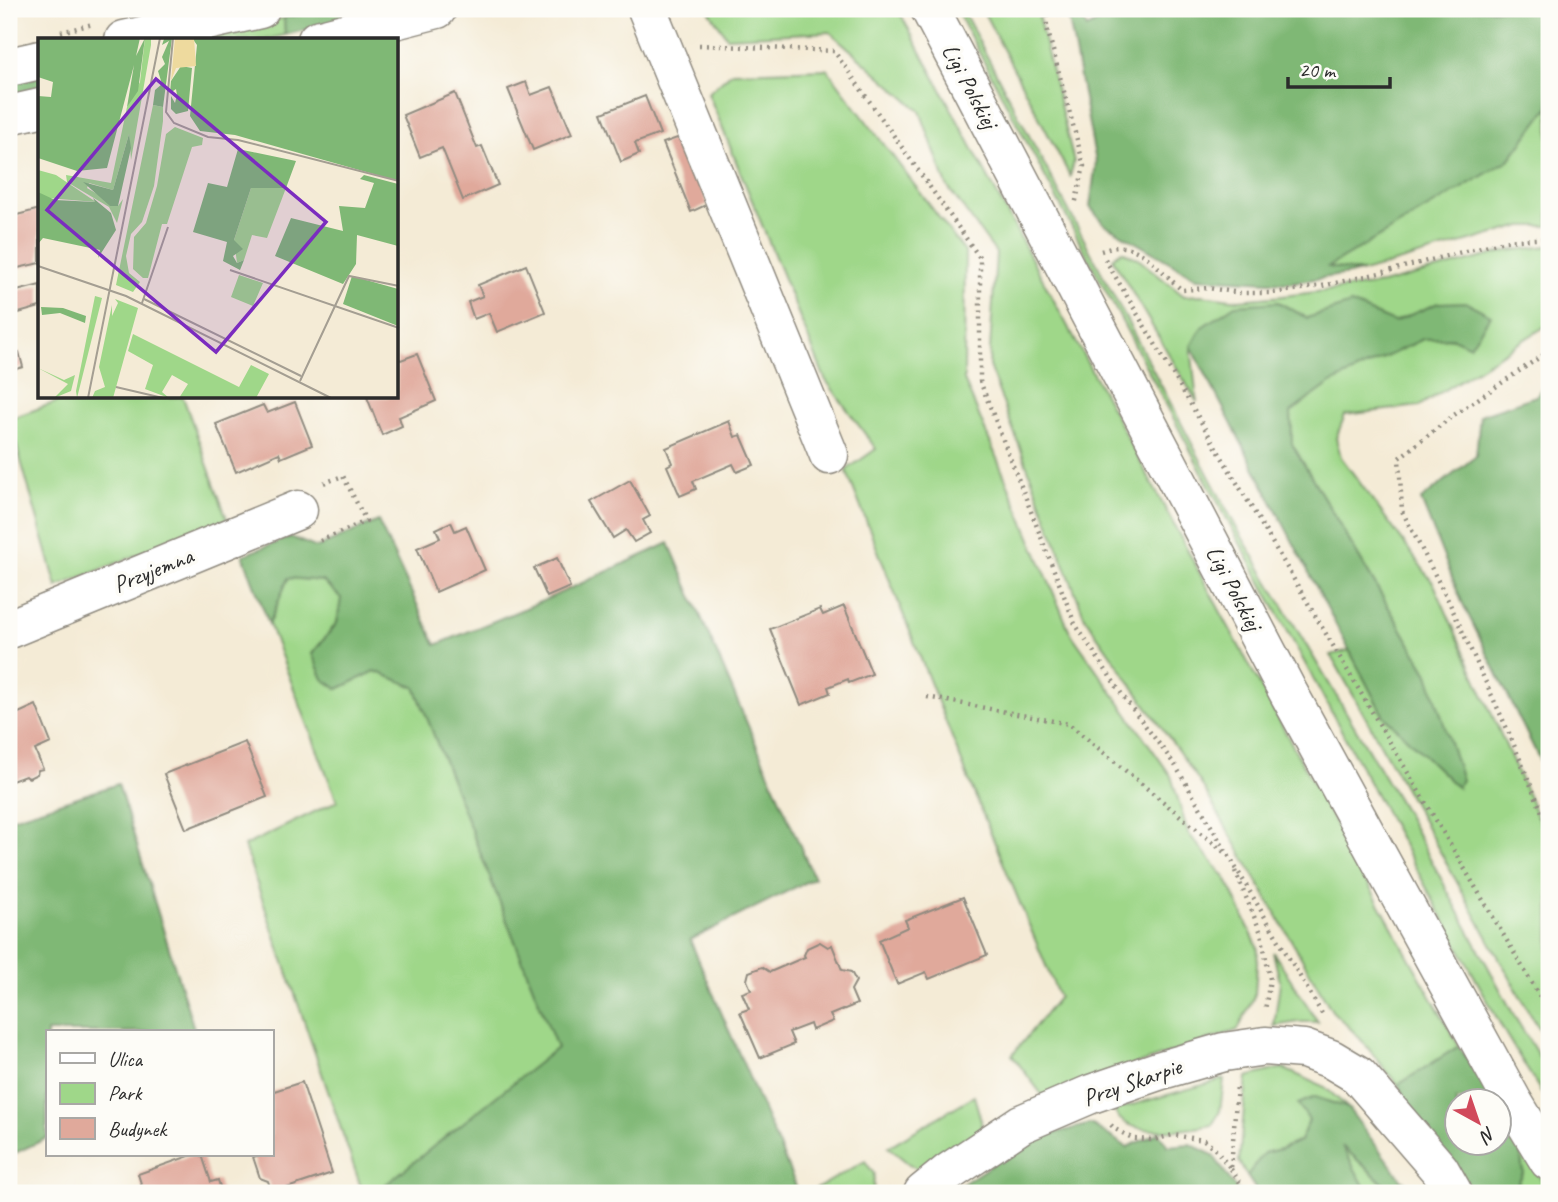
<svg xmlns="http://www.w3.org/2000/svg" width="1558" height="1202" viewBox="0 0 1558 1202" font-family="Caveat,sans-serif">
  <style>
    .green { fill: #9fd789; stroke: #65815a; stroke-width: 2 }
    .forest { fill: #7fb875; stroke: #557250; stroke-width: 2 }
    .building { fill: #e0a99b }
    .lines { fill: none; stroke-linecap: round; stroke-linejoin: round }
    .minor-casing { stroke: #908b80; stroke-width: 41 }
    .secondary-casing { stroke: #908b80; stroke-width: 41 }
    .path { stroke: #908b80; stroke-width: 4.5; stroke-dasharray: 2 5; stroke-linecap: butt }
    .minor { stroke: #fff; stroke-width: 38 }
    .secondary { stroke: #fff; stroke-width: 38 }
    .labels { text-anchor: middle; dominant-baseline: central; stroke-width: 7; stroke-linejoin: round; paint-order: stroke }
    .street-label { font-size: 24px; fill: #2b2b2b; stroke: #fdfcf7 }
    .inset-road { fill: none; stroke: #a49e92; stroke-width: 2 }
    .view { fill: #7b2cbf; fill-opacity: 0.15; stroke: #7b2cbf; stroke-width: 3.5 }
    .inset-edge { fill: none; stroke: #2b2b2b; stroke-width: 3.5 }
  </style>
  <rect width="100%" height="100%" fill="#fdfcf7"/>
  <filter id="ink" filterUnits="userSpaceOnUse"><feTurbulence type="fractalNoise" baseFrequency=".0143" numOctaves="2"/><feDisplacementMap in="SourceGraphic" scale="14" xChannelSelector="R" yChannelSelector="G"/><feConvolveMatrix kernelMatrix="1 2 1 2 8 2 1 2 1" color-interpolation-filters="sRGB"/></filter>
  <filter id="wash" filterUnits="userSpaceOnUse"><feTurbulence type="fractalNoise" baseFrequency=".00686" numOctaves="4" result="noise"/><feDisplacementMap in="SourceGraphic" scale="28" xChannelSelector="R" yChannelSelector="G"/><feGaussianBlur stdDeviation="1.57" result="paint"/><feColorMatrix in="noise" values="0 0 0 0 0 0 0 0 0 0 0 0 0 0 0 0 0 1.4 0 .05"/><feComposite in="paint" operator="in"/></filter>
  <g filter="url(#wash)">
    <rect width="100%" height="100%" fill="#f4ebd6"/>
    <g class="green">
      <path d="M708 9H898C997 196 1097 382 1197 568 1283 728 1369 888 1459 1046L1398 1085 1358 1036 1332 1011 1200 782 1085 618 989 366 996 253 947 186 920 111 830 32 727 37Z"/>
      <path d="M956 9H962L1235 525 1407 815 1516 1019 1549 1073V1105L1505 1033 1228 521Z"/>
      <path d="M982 9H1038L1039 19 1074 162 1070 176Z"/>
      <path d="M284 18 285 35 265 40H191Z"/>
      <path d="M827 69 965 252 964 380 1070 632 1171 776 1188 833 1227 880 1258 948 1255 994 1238 1030 1043 1096 1012 1055 1059 997 972 788 846 470 876 449 825 379 708 93 732 72Z"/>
      <path d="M1549 106V226H1522L1363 272 1327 267 1509 160Z"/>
      <path d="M1549 246V324L1419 406 1345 415 1336 438 1341 457 1434 584 1549 843V1045L1529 1012 1331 655 1349 650 1383 715 1457 787 1428 674 1292 444 1291 412 1331 383 1423 339 1453 338 1438 303 1394 322 1351 304 1307 318 1278 302 1191 346 1197 402 1112 258 1122 251 1137 258 1184 296 1202 295 1239 300 1283 296 1382 284 1507 251Z"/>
      <path d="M71 397H183L227 519 57 587 9 419Z"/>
      <path d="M288 578 323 581 342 598 337 623 312 654 338 689 375 671 415 687 557 1048 378 1193H363L244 846 337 801 269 624Z"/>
      <path d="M1273 952 1318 1022H1299L1274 1026 1280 982Z"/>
      <path d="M1282 1068 1325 1087 1348 1108 1315 1097 1299 1104 1309 1120 1300 1141 1281 1149 1264 1153 1247 1176 1239 1162 1247 1077Z"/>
      <path d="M1224 1079 1220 1111 1212 1125C1187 1130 1125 1139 1114 1110Z"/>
      <path d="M974 1096 981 1120 982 1134 925 1173 909 1164 888 1147Z"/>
      <path d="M1519 1142 1549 1193H1513L1523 1173Z"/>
      <path d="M1340 1144 1390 1190 1402 1180 1418 1191 1413 1193H1368Z"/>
      <path d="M865 1161 874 1174 873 1193H809Z"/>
    </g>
    <g class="forest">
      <path d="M321 9H389L285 35 284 18Z"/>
      <path d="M1067 9H1077L1087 28 1123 9H1549V106L1509 160 1328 267 1363 272 1287 283 1197 278 1104 224 1090 207 1096 162Z"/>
      <path d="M40 76V99L9 107V83Z"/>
      <path d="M1278 302 1307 318 1351 304 1394 322 1438 303 1466 302 1491 315 1470 346 1453 338 1423 339 1331 383 1291 412 1292 444 1428 674 1462 780 1457 787 1383 715 1191 346 1202 327 1235 305Z"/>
      <path d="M1549 378V779L1462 602 1421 500 1476 456 1480 415 1536 396Z"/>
      <path d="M378 521 436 645 545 600 669 543 814 878 690 940 799 1193H375L557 1048 415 687 375 671 338 689 323 679 312 654 337 623 341 598 323 581 288 578 269 624 243 555 291 537 317 548Z"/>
      <path d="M118 784 195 1032H47V1138L9 1156V819Z"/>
      <path d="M1459 1046 1493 1100H1456V1142H1498L1499 1109 1519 1142 1523 1173 1513 1193H1463L1398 1085Z"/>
      <path d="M1315 1097 1348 1108 1402 1180 1391 1190 1342 1146 1368 1193H1258L1247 1176 1264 1153 1281 1149 1300 1141 1309 1120 1298 1104Z"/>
      <path d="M1091 1124 1127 1147 1159 1133 1168 1146 1190 1144 1213 1155 1239 1193H949L1031 1139Z"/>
    </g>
    <g id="blocks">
      <g class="building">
        <path d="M526 82 531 95 552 87 572 134 533 150 508 89Z"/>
        <path d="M455 93 477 148 482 146 498 185 463 200 442 148 420 157 403 115Z"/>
        <path d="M645 96 660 134 635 143 639 154 621 162 602 113Z"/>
        <path d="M680 137 708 204 691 212 663 143Z"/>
        <path d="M40 209V263L9 270V217Z"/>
        <path d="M526 265 545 312 497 332 489 313 474 319 468 302 483 296 478 285Z"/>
        <path d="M40 285V307L15 314 9 293Z"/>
        <path d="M19 352 23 367 9 371V355Z"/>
        <path d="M417 354 436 401 399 417 402 426 382 435 367 397H397V358L401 360Z"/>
        <path d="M295 402 312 445 281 458 279 453 236 472 216 424 263 405 267 413Z"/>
        <path d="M729 421 735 437 741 435 754 465 737 472 733 464 693 481 696 489 680 496 667 466 672 463 666 448Z"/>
        <path d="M630 480 650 516 643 520 650 533 634 542 626 530 613 538 591 502Z"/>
        <path d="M451 522 455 531 466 526 485 570 436 592 417 548 440 538 436 529Z"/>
        <path d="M557 558 570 587 547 597 534 568Z"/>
        <path d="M844 606 872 674 849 683 848 679 828 687 830 693 801 705 770 629 820 609 823 615Z"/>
        <path d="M36 705 51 743 35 750 43 769 38 770 37 774 29 778 25 776 9 782V722L14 720 12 716Z"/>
        <path d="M245 742 267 797 186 829 164 774Z"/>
        <path d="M963 897 987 955 929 979 926 972 897 984 879 940 908 927 905 920Z"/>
        <path d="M820 942 828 947 832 945 842 970 851 972 856 981 851 990 857 1004 830 1015 833 1021 812 1030 810 1024 789 1032 794 1044 760 1058 740 1012 749 1009 742 993 751 990 747 980 749 972 762 967 770 972 805 957 804 955 807 948Z"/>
        <path d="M302 1082 332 1173 272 1193 268 1181 260 1178 253 1157 259 1155H271V1092Z"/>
        <path d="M192 1155H202L211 1182 218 1180 222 1193H144L138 1174Z"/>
      </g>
    </g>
  </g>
  <g filter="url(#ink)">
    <use href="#blocks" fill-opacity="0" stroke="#908b80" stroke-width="2"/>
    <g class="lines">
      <g class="minor-casing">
        <g id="minor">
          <path d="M647 9 829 455"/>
          <path d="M124 40 260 9"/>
          <path d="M317 40 437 9"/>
          <path d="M9 67 40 60"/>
          <path d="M9 115 40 108"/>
          <path d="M9 629 298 510"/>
          <path d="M923 1193 949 1172 1021 1124 1091 1094 1158 1071 1224 1052 1265 1046 1304 1049 1331 1059 1358 1075 1440 1170 1453 1193"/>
        </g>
      </g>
      <g class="secondary-casing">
        <path id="secondary" d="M930 9 1288 692 1513 1102 1549 1161"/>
      </g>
      <g class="path">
        <path d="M1046 9 1047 28 1084 166 1075 205"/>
        <path d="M61 32 93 24"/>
        <path d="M699 45 834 51 980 258V381L1075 624 1125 699 1175 765 1324 1017"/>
        <path d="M1101 251C1108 249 1116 246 1123 247 1146 249 1165 276 1182 290L1208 288 1241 293H1273L1322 286 1384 272 1504 241 1549 238"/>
        <path d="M1105 259 1549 1012"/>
        <path d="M1549 351 1454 415 1399 458 1402 511 1449 602 1509 733 1549 829"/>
        <path d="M320 541 366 521 343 476 321 484"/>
        <path d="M927 697 1069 724 1224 852"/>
        <path d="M1235 871 1261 933 1270 979 1265 1010"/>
        <path d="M1111 1125 1115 1129 1134 1139 1153 1140 1173 1135 1204 1140 1214 1148 1231 1169 1237 1085"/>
        <path d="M1231 1169 1247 1193"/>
      </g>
      <use href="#minor" class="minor"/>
      <use href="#secondary" class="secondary"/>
    </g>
  </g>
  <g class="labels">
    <g class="street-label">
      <text transform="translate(970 86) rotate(62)">Ligi Polskiej</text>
      <text transform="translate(153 570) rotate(-22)">Przyjemna</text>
      <text transform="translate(1234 588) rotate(62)">Ligi Polskiej</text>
      <text transform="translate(1132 1082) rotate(-19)">Przy Skarpie</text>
    </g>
  </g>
  <g transform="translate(38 38)">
    <rect width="360" height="360" fill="#f4ebd6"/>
    <path d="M107 0H113V7L93 122 91 96 75 152 51 145 49 150 80 168 85 161 79 185 71 169 29 144 28 137 73 145 89 69 102 44ZM115 67 125 69V83L116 148 104 184 93 196 88 218 91 235 102 244 95 254 78 247ZM137 89 165 100 164 107 154 109 129 186H124L110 240H105L95 231 96 199 108 185 119 148 128 96ZM0 132 18 137 58 164 9 160 0 154ZM213 150H248L229 200 214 197 206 222 199 225 196 202ZM201 237 225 245 215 268 193 259ZM57 258 64 260 39 360 38 353ZM77 261 100 270 75 360H54L57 353 67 349 61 329 74 267V278L80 265ZM95 296 201 349 213 327 231 336 218 360H141L150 346 134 337 124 354 131 360 107 351 115 327 90 313ZM0 330 26 342 37 337 33 353 16 360 30 346Z" fill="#9fd789"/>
    <path d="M0 0H102L98 18 107 0 100 53 89 69 96 27 69 130 39 133 0 120V58L13 59 15 44 0 39ZM134 0 125 69 115 67 117 52 124 46 120 33 127 26 124 19 131 3 124 7 126 1ZM154 0H360V143L197 97 162 93 152 78 159 7ZM143 28 154 30 150 73 138 76 133 71V58L137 65 139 57 138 51 132 55 133 43ZM91 96 93 110 80 168H72L45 144 75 152ZM200 111 258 123 248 150H213L196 202 205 211 195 218 199 225 206 222 202 232 185 223 189 204 155 194 170 145 189 149ZM326 137 360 146V208L319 197 318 226 305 246 237 218 253 180 305 193 301 168 327 170 336 145 322 141ZM0 154 17 162 57 164 55 160 73 175 78 192 60 220 62 212 5 200 0 206ZM314 238 360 251V288L305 266ZM3 269 25 270 48 278 47 285 22 275 4 277Z" fill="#7fb875"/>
    <path d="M137 0H156L158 28 138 30 133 43Z" fill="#eeda9e"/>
    <path class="inset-road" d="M135 0 128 74 136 85 170 99 200 102 361 143M0 228 88 258 293 360M192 232 361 290M106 261 263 338M104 265 130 189M262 343 311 238 361 248M78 349 125 360M50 360 122 0"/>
    <path class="view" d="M118 41 288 184 178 314 9 172Z"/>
    <rect width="360" height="360" class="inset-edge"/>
  </g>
  <rect width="1558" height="1202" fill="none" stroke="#fdfcf7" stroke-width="35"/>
  <rect x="46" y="1030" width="228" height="126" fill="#fdfcf7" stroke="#a9a8a5" stroke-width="2"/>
  <rect x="60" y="1053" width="35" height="10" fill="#ffffff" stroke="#a9a8a5" stroke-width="2"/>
  <text x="108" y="1066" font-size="21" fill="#2b2b2b">Ulica</text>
  <rect x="60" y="1083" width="35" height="21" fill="#9fd789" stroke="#a9a8a5" stroke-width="2"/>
  <text x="108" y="1100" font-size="21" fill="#2b2b2b">Park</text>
  <rect x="60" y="1118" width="35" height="21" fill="#e0a99b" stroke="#a9a8a5" stroke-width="2"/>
  <text x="108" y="1136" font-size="21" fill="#2b2b2b">Budynek</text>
  <g transform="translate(1478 1122) rotate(140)"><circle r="33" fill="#fdfcf7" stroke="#a9a8a5" stroke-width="2"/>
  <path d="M0-5L12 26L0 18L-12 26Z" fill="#d1495b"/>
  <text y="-10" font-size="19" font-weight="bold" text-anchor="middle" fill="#2b2b2b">N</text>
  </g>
  <path d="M1288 77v10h102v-10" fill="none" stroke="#2b2b2b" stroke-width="3.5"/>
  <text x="1299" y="77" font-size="21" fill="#2b2b2b" stroke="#fdfcf7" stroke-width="5" paint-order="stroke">20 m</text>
</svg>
